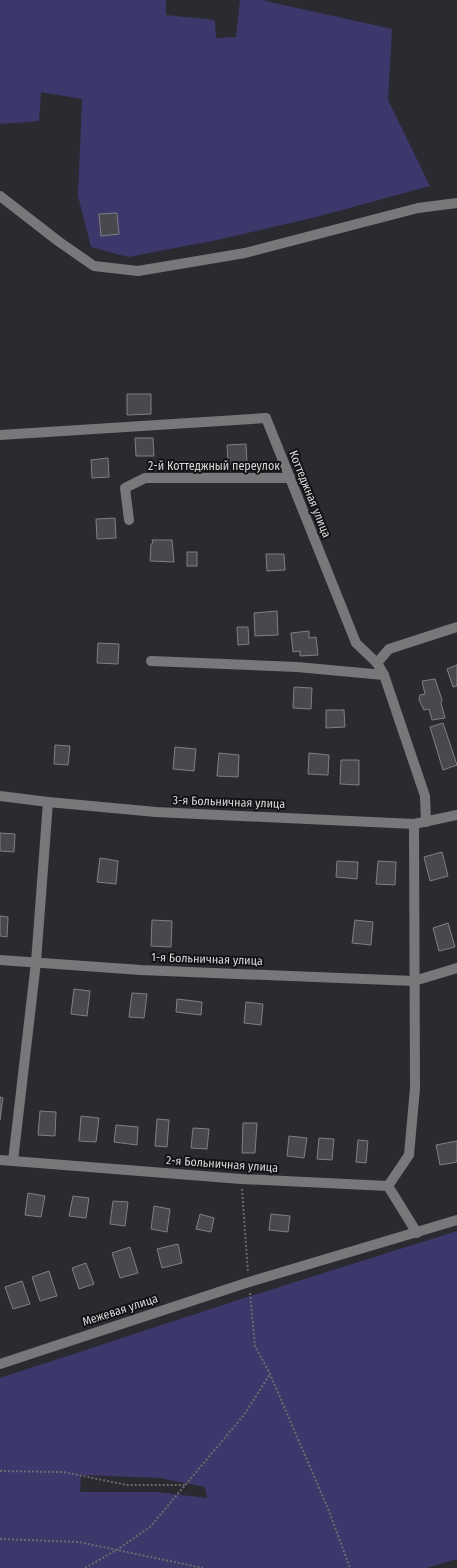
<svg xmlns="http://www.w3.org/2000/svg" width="457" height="1568" viewBox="0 0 457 1568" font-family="'Fira Sans Condensed',sans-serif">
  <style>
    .green { fill: #3d386b; fill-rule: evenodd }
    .building { fill: #48484e; stroke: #7f7f85 }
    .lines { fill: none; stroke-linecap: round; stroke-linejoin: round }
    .path { stroke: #6b6b6f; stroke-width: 2; stroke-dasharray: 2 2; stroke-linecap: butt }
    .minor { stroke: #78787b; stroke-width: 10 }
    .labels { text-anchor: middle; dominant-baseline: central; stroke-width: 4; stroke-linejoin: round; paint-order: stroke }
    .street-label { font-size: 12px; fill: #d7d7da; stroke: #131315 }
  </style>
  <rect width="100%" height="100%" fill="#2a2a30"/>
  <g class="green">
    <path d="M0 0H166V15L215 20 216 38 236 37 240 0H261L392 29 388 100 430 186 316 217 217 240 128 257 91 247 78 196 82 99 41 92 39 121 0 124Z"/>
    <path d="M457 1231V1559L427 1568H0V1378L241 1299ZM81 1475 160 1478 205 1487 207 1498 157 1492H80Z"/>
  </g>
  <g class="building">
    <path d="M117 213 119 234 101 236 99 214Z"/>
    <path d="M127 394H151V414L127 415Z"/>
    <path d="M135 438H153L154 456H136Z"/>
    <path d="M246 444 247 463 228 464 227 445Z"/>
    <path d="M108 458 109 477 92 478 91 460Z"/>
    <path d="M115 518 116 538 97 539 96 519Z"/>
    <path d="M152 540H172L174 562 150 561 151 544 153 543Z"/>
    <rect x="187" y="552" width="10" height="14"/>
    <path d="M266 554H284L285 570 267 571Z"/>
    <path d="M277 611 278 635 255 636 254 613Z"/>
    <path d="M237 627H248L249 644 238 645Z"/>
    <path d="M309 631V638L316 637 318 655 300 656V651L293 652 291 633Z"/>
    <path d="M98 643 119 644 118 664 97 663Z"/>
    <path d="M457 665V686L453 687 447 669Z"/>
    <path d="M435 679 442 700 441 703 445 718 432 720 429 709 424 710 419 700 420 695 425 694 422 681Z"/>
    <path d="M294 687 312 688 311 709 293 708Z"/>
    <path d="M326 710H344L345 727 326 728Z"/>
    <path d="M443 723 457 765 443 770 430 727Z"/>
    <path d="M55 745 70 746 68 765 54 764Z"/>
    <path d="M175 747 196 749 194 771 173 769Z"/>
    <path d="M219 753 239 755 238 777 217 776Z"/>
    <path d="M309 753 329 755 328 775 308 774Z"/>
    <path d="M341 760H359V785L340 784Z"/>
    <path d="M0 833 15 834 14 852 0 851Z"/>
    <path d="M442 852 448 876 430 881 424 857Z"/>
    <path d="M100 858 118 861 116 884 97 882Z"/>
    <path d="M337 861 358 862 357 879 336 877Z"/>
    <path d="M378 861 396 862 395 885 376 884Z"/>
    <path d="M0 916 8 917 7 937 0 936Z"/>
    <path d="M152 920 172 921 171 947 151 946Z"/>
    <path d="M355 920 373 922 371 945 352 943Z"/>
    <path d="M448 923 455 947 439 951 433 928Z"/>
    <path d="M74 989 90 991 87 1016 71 1014Z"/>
    <path d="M132 993 147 994 144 1018 129 1017Z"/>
    <path d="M177 999 202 1002 201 1015 176 1012Z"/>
    <path d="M246 1002 263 1004 261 1025 244 1023Z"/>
    <path d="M0 1097 3 1098 0 1120Z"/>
    <path d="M40 1111 56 1112 55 1136 38 1135Z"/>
    <path d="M81 1116 99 1118 96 1142 79 1141Z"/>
    <path d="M157 1119 169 1120 167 1147 155 1146Z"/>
    <path d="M243 1123H257L255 1153H242Z"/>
    <path d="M116 1125 138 1127 137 1145 114 1142Z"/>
    <path d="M193 1128 209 1129 207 1149 191 1148Z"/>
    <path d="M289 1136 307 1138 304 1158 287 1156Z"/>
    <path d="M319 1138 334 1139 332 1160 317 1159Z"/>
    <path d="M358 1140 368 1141 366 1163 356 1162Z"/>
    <path d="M457 1141V1162L440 1165 436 1145Z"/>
    <path d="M28 1193 45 1196 41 1217 25 1215Z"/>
    <path d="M73 1196 89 1198 86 1218 69 1216Z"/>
    <path d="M113 1201 128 1202 125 1226 110 1224Z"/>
    <path d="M154 1206 170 1209 167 1232 151 1229Z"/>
    <path d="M200 1214 214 1218 211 1232 196 1229Z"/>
    <path d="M271 1214 290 1216 288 1232 269 1230Z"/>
    <path d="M178 1244 182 1263 162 1268 157 1249Z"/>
    <path d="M130 1247 138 1273 120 1278 112 1253Z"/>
    <path d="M86 1263 94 1284 79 1289 72 1268Z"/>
    <path d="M49 1271 57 1296 40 1301 32 1277Z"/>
    <path d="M22 1281 30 1304 13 1309 5 1287Z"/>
  </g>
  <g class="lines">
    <g class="path">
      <path d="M242 1189 248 1273"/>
      <path d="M250 1293 255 1346 270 1374 329 1511 350 1568"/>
      <path d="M0 1471 63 1472 127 1485H185"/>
      <path d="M0 1539 79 1542 203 1568"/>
      <path d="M85 1568 118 1549 150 1527 244 1415 270 1374"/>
    </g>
    <g class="minor">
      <path d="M0 196 58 241 94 266 138 271 245 253 418 208 457 203"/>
      <path d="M0 435 266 418 356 643 377 663 384 675 425 796 426 822"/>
      <path d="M129 520 125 488 145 478H290"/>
      <path d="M151 661 297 667 384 675"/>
      <path d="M377 663 389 649 457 627"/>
      <path d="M0 796 48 802 156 812 414 824 457 815"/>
      <path d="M0 960 141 970 414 981 457 968"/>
      <path d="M0 1160 241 1179 388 1186 417 1233"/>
      <path d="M13 1161 36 962 48 802"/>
      <path d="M388 1186 409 1155 415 1088 414 824"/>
      <path d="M0 1364 249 1282 457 1220"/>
    </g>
  </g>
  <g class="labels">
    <g class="street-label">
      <text x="214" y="466">2-й Коттеджный переулок</text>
      <text transform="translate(310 494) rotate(68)">Коттеджная улица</text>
      <text transform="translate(229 802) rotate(2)">3-я Больничная улица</text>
      <text transform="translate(207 959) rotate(2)">1-я Больничная улица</text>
      <text transform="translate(222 1164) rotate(4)">2-я Больничная улица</text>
      <text transform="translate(120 1310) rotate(-18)">Межевая улица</text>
    </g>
  </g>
</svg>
